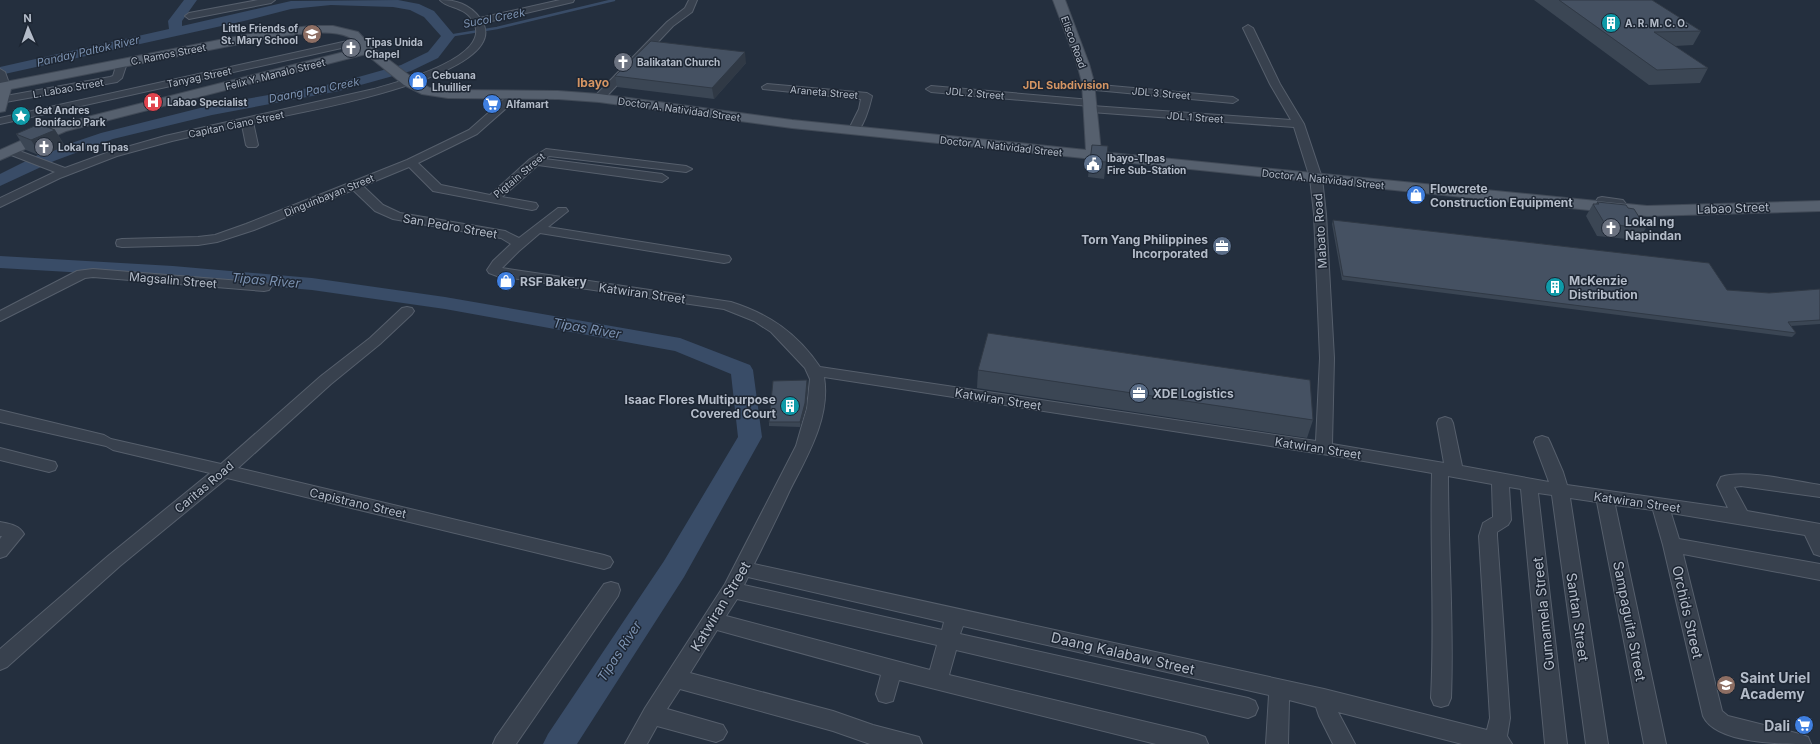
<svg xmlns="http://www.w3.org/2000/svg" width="1820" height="744" viewBox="0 0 1820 744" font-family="Inter,sans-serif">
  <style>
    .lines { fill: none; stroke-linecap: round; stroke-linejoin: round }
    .stream { stroke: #394c67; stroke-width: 2.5 }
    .river { fill: #394c67; fill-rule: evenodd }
    .minor-casing { stroke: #565f6c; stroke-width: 2 }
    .major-casing { stroke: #414a57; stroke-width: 2 }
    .minor { fill: #38414e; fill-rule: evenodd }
    .major { fill: #56606e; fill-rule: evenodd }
    .wall { fill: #3b4654 }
    .shaded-wall { fill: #303945 }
    .building { fill: #455162; stroke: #303945 }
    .labels { text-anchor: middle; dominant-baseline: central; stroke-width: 3; stroke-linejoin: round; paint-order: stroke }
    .far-poi-label { font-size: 10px; font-weight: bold; fill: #b4bcc9; stroke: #1d2633; text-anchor: start }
    .far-street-label { font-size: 10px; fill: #b4bcc9; stroke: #1d2633 }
    .far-water-label { font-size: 11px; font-style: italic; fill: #7c92b1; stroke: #1d2633 }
    .far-neighbourhood-label { font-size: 11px; font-weight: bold; fill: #d59563; stroke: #1d2633 }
    .far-quarter-label { font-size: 12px; font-weight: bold; fill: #d59563; stroke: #1d2633 }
    .poi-label { font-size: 12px; font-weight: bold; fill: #b4bcc9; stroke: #1d2633; text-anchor: start }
    .street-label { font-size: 12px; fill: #b4bcc9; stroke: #1d2633 }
    .water-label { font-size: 13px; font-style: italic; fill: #7c92b1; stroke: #1d2633 }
    .near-street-label { font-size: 14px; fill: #b4bcc9; stroke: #1d2633 }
    .near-poi-label { font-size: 14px; font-weight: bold; fill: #b4bcc9; stroke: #1d2633; text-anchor: start }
  </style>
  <rect width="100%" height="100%" fill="#242f3e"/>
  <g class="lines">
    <path class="stream" d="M448 36 497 28 614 0"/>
    <g class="river">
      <path d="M184 0H197L182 21V26L291 1 398 0 419 4 434 11 455 36 438 58 411 71 339 91 212 115 113 139 54 161 0 186V174L42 153 101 133 212 105 337 83 401 65 428 52 441 36 424 17 410 10 393 7 331 5 291 9 244 21 0 75V67L169 29 168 21Z"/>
      <path d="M0 256 173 266 312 278 445 297 680 338 750 365 753 370 762 437 684 577 577 744H543L548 734 664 561 738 437 731 374 675 351 445 309 312 290 173 278 0 268Z"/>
    </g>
    <g class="minor-casing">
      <g id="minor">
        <path d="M258 0H275L271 3 189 19 185 16 189 13Z"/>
        <path d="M440 0C456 0 469 4 480 18L560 0H574L573 2 483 23C511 78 286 115 253 122L258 145 256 147H248L246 145 242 125 172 141 117 156 60 178 0 207V198L55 172 6 153 4 151 6 149H14L65 168 109 152 165 136 374 89C395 83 492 58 474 23 466 6 448 9 440 0Z"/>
        <path d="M689 0H697L692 12 673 26 603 100H595L594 98 595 96 667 22 685 8Z"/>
        <path d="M1248 25 1253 28 1280 84 1304 124 1322 178 1326 214 1334 358 1332 444 1444 463 1437 423 1439 419 1445 417 1451 419 1453 423 1462 466 1549 482 1534 442 1536 438 1542 436 1548 438 1550 442 1563 472 1567 485 1728 508 1717 485 1721 477C1744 469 1795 481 1820 485V497L1741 486 1734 487 1747 511 1820 524V556L1814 554 1805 535 1671 513 1679 539 1820 564V580L1683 554 1722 711 1728 716 1800 734 1808 737 1811 744C1782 744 1716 744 1703 716L1663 545 1653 510 1615 505 1666 744H1644L1597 502 1570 498 1608 744H1586L1552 495 1538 493 1567 744H1545L1521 489 1509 487 1511 520 1508 525 1497 532V536L1510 718 1507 736 1512 744H1462L1338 712 1355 744H1333L1319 716 1316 707 1289 700 1288 744H1266L1269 695 963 626 960 634 1248 698 1255 701 1258 708 1255 715 1248 718 956 650 949 675 1197 734 1205 737 1208 744H1156L899 680 893 701 886 703 879 701 876 694 881 675 717 630 690 673 833 711 873 725 919 737 922 744H870L833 731 680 689 667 709 723 725 727 732 723 739 716 742 657 726 647 744H625L645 708 725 584 796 446 807 408 810 379 805 368 771 332 754 321 724 309 497 276 489 273 487 270 493 261 511 244 501 238 393 219 375 211 353 190 254 230 217 242 198 245 122 247 117 246 116 243 117 240 122 239 198 237 215 235 246 224 407 160 469 130 512 92 516 91 521 94 520 96 477 134 418 163 441 185 490 195 530 159 546 149 686 166 692 169 686 172 549 156 545 159 662 174 668 178 662 182 538 165 502 197 536 203 538 206 536 209 532 210 433 191 409 167 363 186 383 205 400 213 505 231 519 238 558 208H566L568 211 548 227 729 256 731 259 729 262 724 263 540 233 519 251 502 268 731 302C769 314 797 333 820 367L1316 441 1320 358 1314 214 1310 178 1294 127 1091 112 1086 109 1090 106 931 92 926 89 931 86 1091 100 1096 103 1092 106 1291 120 1270 84 1243 28ZM824 377 1335 456 1432 473C1430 548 1435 623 1431 698L1434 705 1441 707 1448 705 1451 698C1454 624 1448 550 1448 476L1492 484 1493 517 1483 523 1479 536 1490 718 1487 730 1324 689 754 564C766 540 778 516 789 492 806 458 831 418 824 377ZM748 577 944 622 942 630 744 585ZM737 599 937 645 930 670 726 616Z"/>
        <path d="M361 38 364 39 366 41 364 43 0 124V118Z"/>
        <path d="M122 60 127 63 122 78 117 82 0 103V97L110 77 113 76 117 63Z"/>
        <path d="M0 69 5 72 10 86 9 88 5 89 0 86Z"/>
        <path d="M767 84 867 93 872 96C870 105 863 132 853 134L848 131 859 109 861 99 763 89 762 87Z"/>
        <path d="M1089 84 1233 97 1238 100 1233 103 1085 89 1084 87 1085 85Z"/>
        <path d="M1602 197 1623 200 1630 209 1628 212C1622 213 1619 211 1615 206L1598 204 1596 201 1598 198Z"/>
        <path d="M93 269 264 283 269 284 271 287 269 290 264 291 93 277 85 278 0 321V311L77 271Z"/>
        <path d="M407 307 412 308 414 311 412 314 380 344 331 384 238 468 604 555 610 557 613 562 610 567 604 569 227 478 120 566 7 667 0 670V649L108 556 210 473 113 450 106 446 0 422V410L104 435 111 439 221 464 321 376 370 338 402 308Z"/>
        <path d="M0 448 55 462 57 466 55 470 49 472 0 460Z"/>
        <path d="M0 522C10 524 19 525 24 534L6 556 0 558V539L2 536H0Z"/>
        <path d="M611 582 618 584 620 590 618 596 516 744H493L496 737 604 584Z"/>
      </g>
    </g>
    <g class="major-casing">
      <path id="major" d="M1053 0H1065L1089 64 1094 82 1101 152 1647 206 1820 201V211L1647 216 792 128 599 102 558 99 448 98 422 94 404 85 366 54 66 131 0 160V150L56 125 360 48C357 45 353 39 349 37 328 28 292 35 270 38L11 89 5 111 0 112V83L270 30 312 26H333L358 32 372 47 414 79 430 88 448 90 558 91 599 94 792 120 1086 150 1082 82 1077 64Z"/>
    </g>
    <use href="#minor" class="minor"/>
    <use href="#major" class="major"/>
  </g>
  <g class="wall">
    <path d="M1534 0H1652L1701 31 1693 45 1675 46 1708 68 1700 83 1649 85Z"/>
    <path d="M746 63 714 99 617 87 615 76Z"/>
    <path d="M55 130 65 146 41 156 26 150 16 134Z"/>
    <path d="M1092 145 1106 162 1104 179 1088 177Z"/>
    <path d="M1597 202 1628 208 1646 228 1638 240 1597 236 1586 216 1593 204H1596Z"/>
    <path d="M1333 220 1727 290 1769 293 1820 289V324L1791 326 1796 333 1792 337 1342 280 1332 224Z"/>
    <path d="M978 370 1313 420 1307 438 977 388Z"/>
    <path d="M808 385 806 408 800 427 769 426V422Z"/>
  </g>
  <g class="shaded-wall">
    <path d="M745 52 746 63 714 99 712 88Z"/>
    <path d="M55 130 65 146 41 156 31 140Z"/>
    <path d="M807 380 808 385 806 408 800 427V422Z"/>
  </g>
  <g class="building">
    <path d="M1559 0H1652L1701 31 1654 32 1708 68 1657 70Z"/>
    <path d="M651 41 745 52 712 88 615 76Z"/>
    <path d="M39 124 55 130 31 140 16 134Z"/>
    <path d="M1092 145 1108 146 1106 162 1090 161Z"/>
    <path d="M1597 202 1626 205 1628 208 1634 209 1646 228 1605 224 1593 204H1599Z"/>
    <path d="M1333 220 1709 263 1727 290 1769 293 1820 289V320L1788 322 1796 333 1343 276Z"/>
    <path d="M988 333 1310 380 1313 420 978 370Z"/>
    <path d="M807 380 805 403 800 422H769L773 381Z"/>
  </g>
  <defs>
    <g id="building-disc" transform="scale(1)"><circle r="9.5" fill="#0f9aa8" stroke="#1d2633"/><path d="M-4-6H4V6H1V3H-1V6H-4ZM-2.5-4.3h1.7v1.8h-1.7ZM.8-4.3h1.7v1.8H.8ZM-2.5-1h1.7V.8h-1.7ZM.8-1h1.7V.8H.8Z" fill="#fff"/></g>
    <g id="school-disc" transform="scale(1)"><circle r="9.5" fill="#8d6e63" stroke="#1d2633"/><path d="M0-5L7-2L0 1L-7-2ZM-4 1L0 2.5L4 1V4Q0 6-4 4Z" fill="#fff"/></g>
    <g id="church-disc" transform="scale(1)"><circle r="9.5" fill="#6b7280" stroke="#1d2633"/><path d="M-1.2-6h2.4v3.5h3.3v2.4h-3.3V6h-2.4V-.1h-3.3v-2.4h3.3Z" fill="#fff"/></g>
    <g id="shop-disc" transform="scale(1)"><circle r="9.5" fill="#3f7fe0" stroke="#1d2633"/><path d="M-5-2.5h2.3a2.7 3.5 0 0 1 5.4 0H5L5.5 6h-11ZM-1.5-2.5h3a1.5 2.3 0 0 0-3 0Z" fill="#fff"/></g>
    <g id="hospital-disc" transform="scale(1)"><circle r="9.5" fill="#e0444e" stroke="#1d2633"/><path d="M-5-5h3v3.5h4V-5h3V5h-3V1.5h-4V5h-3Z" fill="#fff"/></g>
    <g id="supermarket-disc" transform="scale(1)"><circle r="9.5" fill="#3f7fe0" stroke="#1d2633"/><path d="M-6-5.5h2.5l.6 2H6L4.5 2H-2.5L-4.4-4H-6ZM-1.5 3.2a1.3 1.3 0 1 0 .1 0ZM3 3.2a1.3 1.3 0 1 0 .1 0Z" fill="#fff"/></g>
    <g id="sight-disc" transform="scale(1)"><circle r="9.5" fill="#0f9aa8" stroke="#1d2633"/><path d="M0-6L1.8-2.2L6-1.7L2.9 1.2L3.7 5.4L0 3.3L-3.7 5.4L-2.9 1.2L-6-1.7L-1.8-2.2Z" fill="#fff"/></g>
    <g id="civic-disc" transform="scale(1)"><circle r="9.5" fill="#5c6f8a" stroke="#1d2633"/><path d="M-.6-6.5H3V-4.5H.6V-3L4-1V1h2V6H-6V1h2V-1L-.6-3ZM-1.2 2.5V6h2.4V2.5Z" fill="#fff"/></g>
    <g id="office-disc" transform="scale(1)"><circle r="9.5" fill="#5c6f8a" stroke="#1d2633"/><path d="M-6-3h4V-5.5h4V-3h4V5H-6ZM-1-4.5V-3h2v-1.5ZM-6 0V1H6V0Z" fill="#fff"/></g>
  </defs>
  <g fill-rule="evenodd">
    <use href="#building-disc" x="1611" y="23"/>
    <use href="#school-disc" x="312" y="34"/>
    <use href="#church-disc" x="351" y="48"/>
    <use href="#church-disc" x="623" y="62"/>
    <use href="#shop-disc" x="418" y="81"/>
    <use href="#hospital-disc" x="153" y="102"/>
    <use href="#supermarket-disc" x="492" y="104"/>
    <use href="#sight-disc" x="21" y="116"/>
    <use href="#church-disc" x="44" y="147"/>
    <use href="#civic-disc" x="1093" y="164"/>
    <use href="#shop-disc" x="1416" y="195"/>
    <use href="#church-disc" x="1611" y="228"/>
    <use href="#office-disc" x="1222" y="246"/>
    <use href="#shop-disc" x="506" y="281"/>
    <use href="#building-disc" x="1555" y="287"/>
    <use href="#office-disc" x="1139" y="393"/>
    <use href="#building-disc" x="790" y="406"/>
    <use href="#school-disc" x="1726" y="685"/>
    <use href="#supermarket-disc" x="1804" y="725"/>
  </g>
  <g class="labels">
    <g class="far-poi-label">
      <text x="1625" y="23">A. R. M. C. O.</text>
      <text x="298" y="28" text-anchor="end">Little Friends of<tspan x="298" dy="12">St. Mary School</tspan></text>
      <text x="365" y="42">Tipas Unida<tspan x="365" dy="12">Chapel</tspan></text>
      <text x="637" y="62">Balikatan Church</text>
      <text x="432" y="75">Cebuana<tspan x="432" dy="12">Lhuillier</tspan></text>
      <text x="167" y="102">Labao Specialist</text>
      <text x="506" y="104">Alfamart</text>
      <text x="35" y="110">Gat Andres<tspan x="35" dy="12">Bonifacio Park</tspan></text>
      <text x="58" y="147">Lokal ng Tipas</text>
      <text x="1107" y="158">Ibayo-TIpas<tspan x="1107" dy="12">Fire Sub-Station</tspan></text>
    </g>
    <g class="far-street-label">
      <text transform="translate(1074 42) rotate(70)">Elisco Road</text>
      <text transform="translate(168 54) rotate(-11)">C. Ramos Street</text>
      <text transform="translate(275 74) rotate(-14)">Felix Y. Manalo Street</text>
      <text transform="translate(199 77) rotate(-12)">Tanyag Street</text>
      <text transform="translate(68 88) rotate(-10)">L. Labao Street</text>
      <text transform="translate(824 92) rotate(5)">Araneta Street</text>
      <text transform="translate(975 93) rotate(5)">JDL 2 Street</text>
      <text transform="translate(1161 93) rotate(5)">JDL 3 Street</text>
      <text transform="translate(679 109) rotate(8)">Doctor A. Natividad Street</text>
      <text transform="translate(1195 117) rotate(4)">JDL 1 Street</text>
      <text transform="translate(236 124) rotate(-12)">Capitan Ciano Street</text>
      <text transform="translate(1001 146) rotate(6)">Doctor A. Natividad Street</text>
      <text transform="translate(519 175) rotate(-40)">Pigtain Street</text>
      <text transform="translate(1323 179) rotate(6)">Doctor A. Natividad Street</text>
      <text transform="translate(329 195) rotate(-22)">Dinguinbayan Street</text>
    </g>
    <g class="far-water-label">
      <text transform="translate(494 18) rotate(-11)">Sucol Creek</text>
      <text transform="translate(88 51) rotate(-13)">Panday Paltok River</text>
      <text transform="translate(314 90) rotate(-11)">Daang Paa Creek</text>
    </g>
    <g class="far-neighbourhood-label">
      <text x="1066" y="85">JDL Subdivision</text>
    </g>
    <g class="far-quarter-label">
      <text x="593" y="82">Ibayo</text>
    </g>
    <g class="poi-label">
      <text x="1430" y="188">Flowcrete<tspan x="1430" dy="14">Construction Equipment</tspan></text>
      <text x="1625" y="221">Lokal ng<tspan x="1625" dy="14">Napindan</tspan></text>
      <text x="1208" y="239" text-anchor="end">Torn Yang Philippines<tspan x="1208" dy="14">Incorporated</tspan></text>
      <text x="1569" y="280">McKenzie<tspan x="1569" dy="14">Distribution</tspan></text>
      <text x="520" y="281">RSF Bakery</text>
      <text x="1153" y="393">XDE Logistics</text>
      <text x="776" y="399" text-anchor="end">Isaac Flores Multipurpose<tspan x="776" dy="14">Covered Court</tspan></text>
    </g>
    <g class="street-label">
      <text transform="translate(1733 208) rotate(-2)">Labao Street</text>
      <text transform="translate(450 226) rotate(10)">San Pedro Street</text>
      <text transform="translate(1320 231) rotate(-94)">Mabato Road</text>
      <text transform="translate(173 280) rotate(5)">Magsalin Street</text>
      <text transform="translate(642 293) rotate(8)">Katwiran Street</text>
      <text transform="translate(998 399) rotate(9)">Katwiran Street</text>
      <text transform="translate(1318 448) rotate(9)">Katwiran Street</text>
      <text transform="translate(204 487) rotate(-40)">Caritas Road</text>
      <text transform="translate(1637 502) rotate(8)">Katwiran Street</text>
      <text transform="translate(358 503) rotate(13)">Capistrano Street</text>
    </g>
    <g class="water-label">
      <text transform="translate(266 280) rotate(5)">Tipas River</text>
      <text transform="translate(587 328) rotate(10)">Tipas River</text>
      <text transform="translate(619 651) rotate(-57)">Tipas River</text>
    </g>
    <g class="near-street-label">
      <text transform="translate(720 606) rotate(-59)">Katwiran Street</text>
      <text transform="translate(1688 612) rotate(77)">Orchids Street</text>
      <text transform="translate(1543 614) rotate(-96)">Gumamela Street</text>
      <text transform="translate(1578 617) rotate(82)">Santan Street</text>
      <text transform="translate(1630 621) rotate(79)">Sampaguita Street</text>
      <text transform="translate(1123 653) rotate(13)">Daang Kalabaw Street</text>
    </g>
    <g class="near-poi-label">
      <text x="1740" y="677">Saint Uriel<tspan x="1740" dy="16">Academy</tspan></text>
      <text x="1790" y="725" text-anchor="end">Dali</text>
    </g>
  </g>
  <g transform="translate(28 28) rotate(358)" stroke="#1d2633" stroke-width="3" paint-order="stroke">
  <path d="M0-3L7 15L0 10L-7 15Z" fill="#b4bcc9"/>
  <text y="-6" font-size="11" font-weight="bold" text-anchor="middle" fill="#b4bcc9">N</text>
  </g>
</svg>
